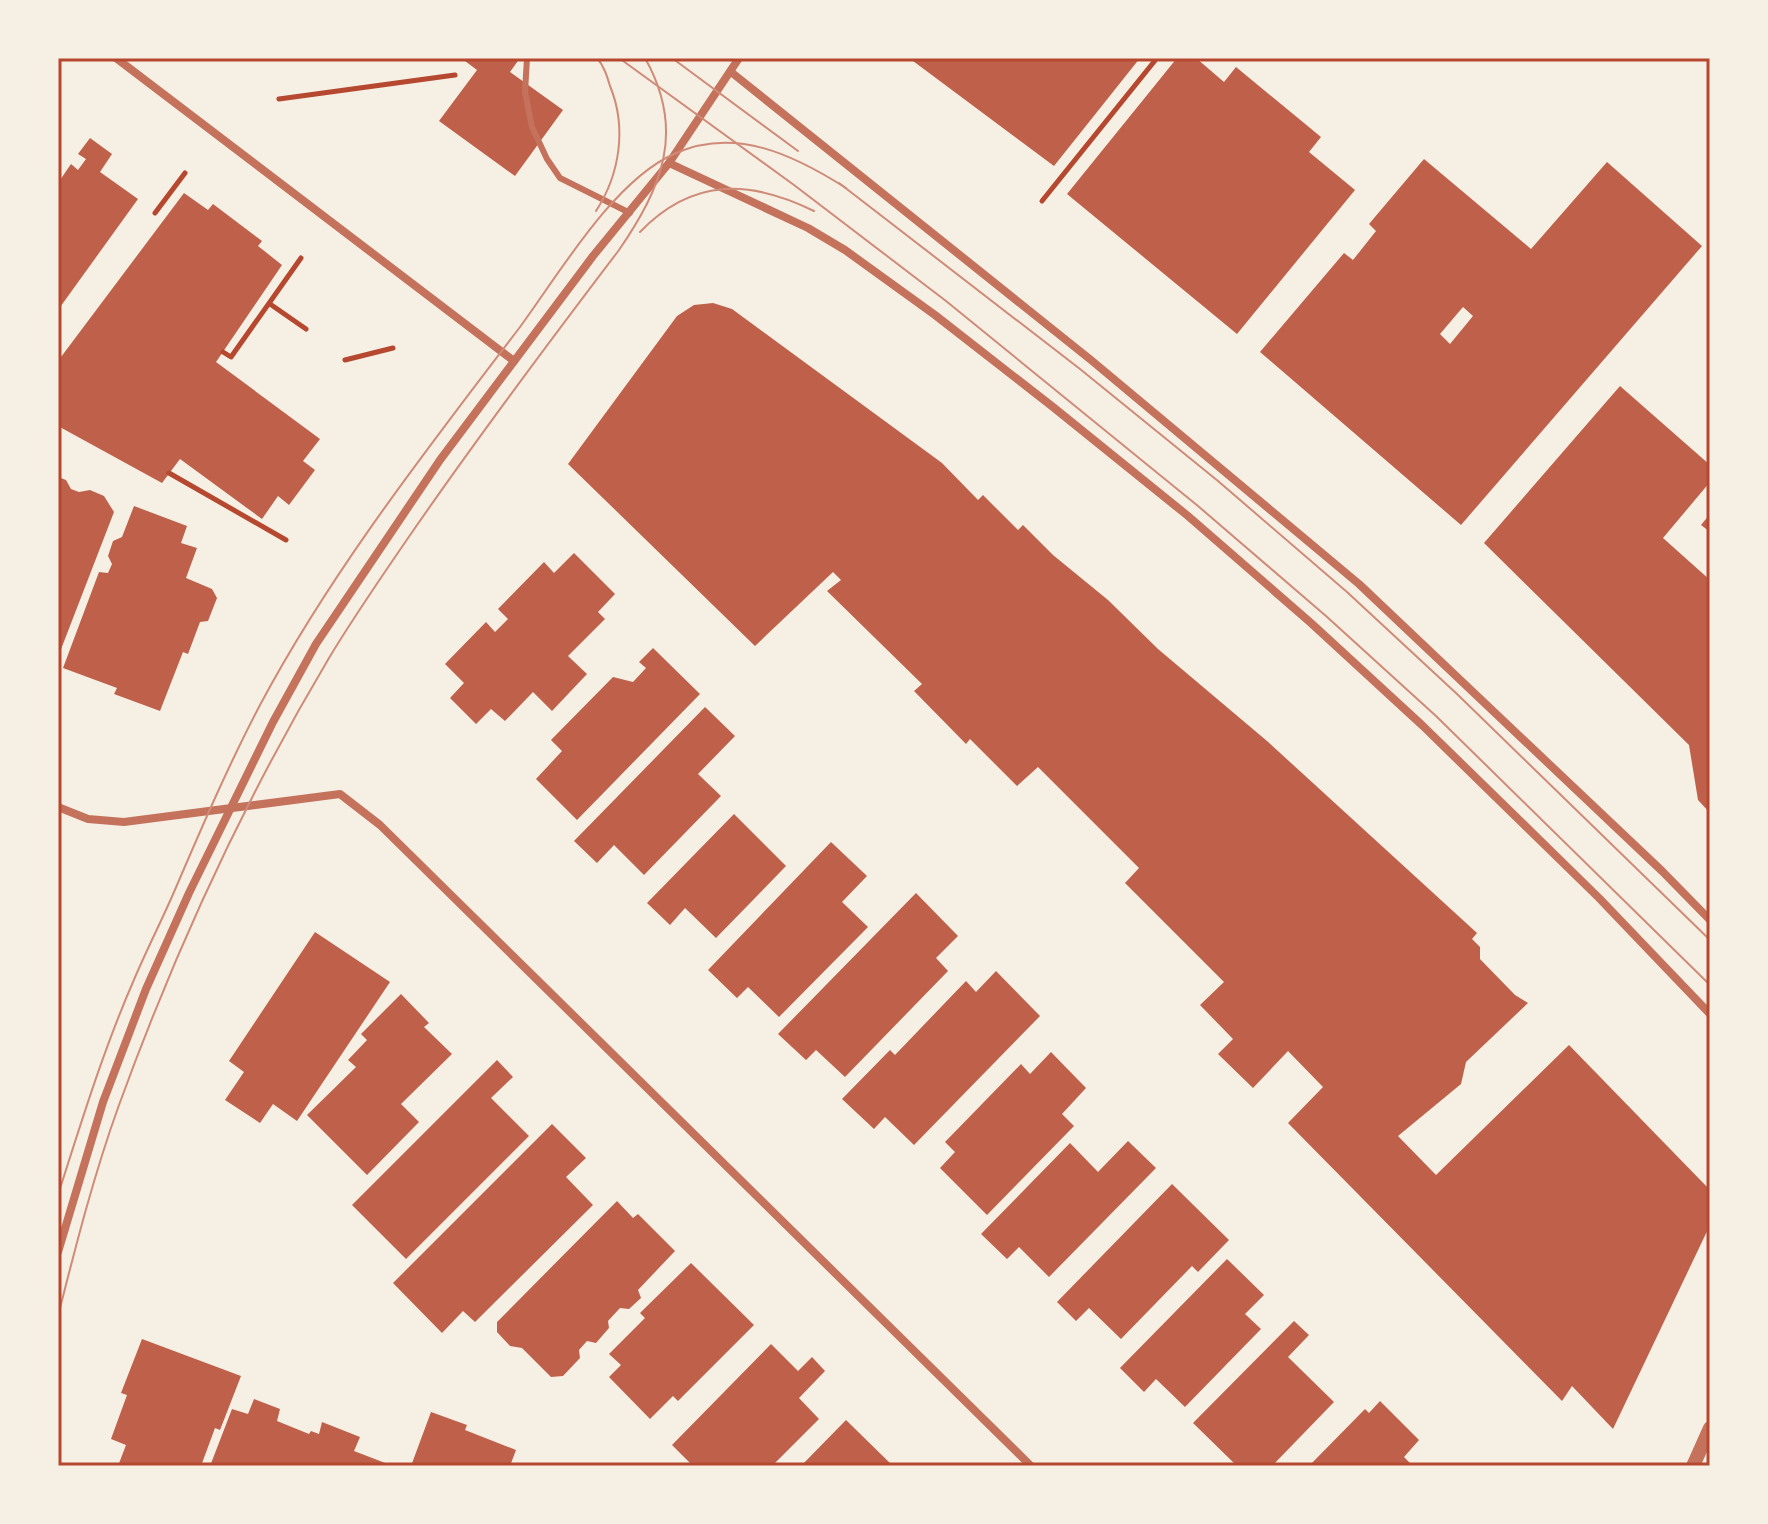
<svg xmlns="http://www.w3.org/2000/svg" width="1768" height="1524" viewBox="0 0 1768 1524" font-family="Commissioner,sans-serif">
  <style>
    .building { fill: #bf614a; fill-rule: evenodd }
    .lines { fill: none; stroke-linecap: round; stroke-linejoin: round }
    .path { stroke: #b5482f; stroke-width: 5 }
    .service { stroke: #c5725c; stroke-width: 6 }
    .minor { stroke: #c5725c; stroke-width: 8 }
    .tertiary { stroke: #c5725c; stroke-width: 14 }
    .tram { stroke: #cf8b77; stroke-width: 2 }
    .neatline { fill: none; stroke: #b5482f; stroke-width: 3 }
  </style>
  <rect width="100%" height="100%" fill="#f6efe4"/>
  <g class="building">
    <path d="M461 58H520L510 72 563 110 515 176 439 121 477 70Z"/>
    <path d="M909 58H1140L1054 166Z"/>
    <path d="M1177 58H1196L1224 82 1236 67 1321 137 1309 152 1355 190 1237 334 1067 194Z"/>
    <path d="M90 138 112 154 100 172 138 199 58 310V183L71 164 78 170 86 159 78 154Z"/>
    <path d="M1424 159 1531 249 1607 162 1702 246 1461 525 1260 352 1344 253 1353 260 1376 231 1369 224ZM1463 307 1473 316 1450 344 1440 334Z"/>
    <path d="M184 193 208 210 213 204 262 241 258 246 282 265 216 362 320 439 303 461 315 470 289 505 278 496 262 519 180 459 162 483 58 426V361Z"/>
    <path d="M713 303 732 309 942 463 978 500 983 495 1018 530 1023 525 1053 555 1108 600 1158 649 1267 741 1477 933 1472 939 1480 947V959L1515 995 1528 1003 1466 1062 1461 1084 1398 1136 1436 1175 1569 1045 1710 1190V1225L1613 1429 1572 1386 1562 1401 1288 1123 1323 1087 1288 1051 1253 1088 1218 1054 1233 1039 1200 1005 1224 982 1125 883 1139 868 1038 767 1017 786 970 739 966 744 914 691 922 684 827 591 841 580 833 572 755 646 568 464 677 316 694 305Z"/>
    <path d="M1620 386 1710 465V482L1663 538 1710 580V813L1698 800 1689 745 1484 543Z"/>
    <path d="M58 477 66 480 71 489 79 492 90 490 104 496 114 512 58 657Z"/>
    <path d="M134 506 187 526 181 543 197 548 186 578 212 589 217 598 208 621 200 622 188 654 183 652 160 711 114 694 117 688 63 668 99 572 108 573 112 564 108 556 113 541 122 537Z"/>
    <path d="M1710 514V532L1701 525Z"/>
    <path d="M574 553 615 594 598 612 605 619 568 656 587 674 552 711 533 692 505 721 491 709 476 724 450 698 464 683 445 664 486 622 495 632 508 619 498 609 544 562 554 573Z"/>
    <path d="M653 648 700 694 577 820 536 779 562 751 551 740 613 677 633 682 646 668 639 662Z"/>
    <path d="M705 707 735 736 698 774 721 796 644 875 614 845 597 863 574 841Z"/>
    <path d="M734 814 786 866 716 938 685 908 670 925 647 903Z"/>
    <path d="M831 842 867 876 842 902 868 927 779 1017 748 987 737 998 708 970Z"/>
    <path d="M916 893 958 936 936 958 948 971 845 1077 816 1050 806 1060 778 1034Z"/>
    <path d="M315 932 390 982 297 1121 273 1104 260 1123 225 1100 244 1072 229 1061Z"/>
    <path d="M996 971 1040 1016 914 1145 885 1117 874 1129 842 1099 890 1050 895 1055 966 981 976 992Z"/>
    <path d="M401 994 429 1023 424 1027 452 1054 401 1104 419 1122 367 1175 307 1115 356 1067 348 1060 367 1040 361 1034Z"/>
    <path d="M1051 1052 1086 1088 1062 1114 1074 1126 987 1215 940 1168 955 1152 945 1142 1021 1064 1030 1074Z"/>
    <path d="M497 1060 513 1077 491 1098 529 1136 406 1259 352 1205Z"/>
    <path d="M552 1124 586 1158 566 1177 593 1205 475 1322 463 1311 442 1333 393 1283Z"/>
    <path d="M1128 1141 1156 1168 1049 1277 1019 1247 1007 1259 981 1234 1070 1143 1098 1172Z"/>
    <path d="M1172 1184 1229 1240 1198 1272 1192 1266 1121 1339 1089 1308 1076 1321 1057 1302Z"/>
    <path d="M617 1201 633 1218 638 1214 675 1251 638 1290 641 1298 629 1309 620 1308 608 1321 609 1328 596 1343 587 1341 579 1350 580 1358 563 1376 551 1377 522 1348 510 1346 497 1332V1322Z"/>
    <path d="M1227 1259 1264 1295 1245 1314 1261 1329 1185 1407 1156 1379 1144 1392 1120 1368Z"/>
    <path d="M691 1263 754 1325 678 1401 673 1396 650 1419 609 1377 621 1365 609 1354 645 1318 640 1313Z"/>
    <path d="M1294 1321 1309 1335 1288 1357 1334 1402 1272 1466H1237L1193 1423Z"/>
    <path d="M142 1339 241 1376 220 1430 215 1428 201 1466H118L126 1445 111 1439 127 1395 121 1393Z"/>
    <path d="M771 1344 798 1371 812 1357 825 1371 799 1398 819 1419 772 1466H693L672 1445Z"/>
    <path d="M254 1399 280 1409 277 1421 309 1434 311 1431 319 1434 322 1422 360 1437 354 1451 393 1466H210L232 1409 248 1414Z"/>
    <path d="M1380 1401 1419 1440 1404 1457 1413 1466H1309L1365 1409 1369 1413Z"/>
    <path d="M431 1412 467 1425 465 1430 516 1450 510 1466H411Z"/>
    <path d="M846 1420 893 1466H801Z"/>
  </g>
  <g class="lines">
    <g class="path">
      <path d="M279 99 455 75"/>
      <path d="M1042 201 1157 58"/>
      <path d="M155 213 185 173"/>
      <path d="M270 304 306 329"/>
      <path d="M223 352 231 357 301 258"/>
      <path d="M345 360 393 348"/>
      <path d="M169 473 286 540"/>
    </g>
    <path class="service" d="M527 58 525 92 532 127 547 159 560 178 630 213"/>
    <g class="minor">
      <path d="M116 58 514 361"/>
      <path d="M731 72 1091 360 1359 584 1662 871 1710 920"/>
      <path d="M669 163 808 228 845 250 935 315 1053 407 1188 516 1311 623 1423 726 1599 898 1710 1014"/>
      <path d="M58 807 88 819 124 822 340 794 380 825 1031 1466"/>
      <path d="M58 1252 103 1102 146 989 189 893 273 722 316 644 440 460 593 256 669 163 739 58"/>
    </g>
    <path class="tertiary" d="M1693 1466 1710 1428"/>
    <g class="tram">
      <path d="M619 58 794 185 946 301 1198 506 1326 616 1436 716 1710 985"/>
      <path d="M672 58 798 151"/>
      <path d="M839 183 1080 369 1218 481 1347 592 1457 694 1710 940"/>
      <path d="M596 211C620 174 627 127 610 86 607 76 604 66 597 58"/>
      <path d="M640 232C692 178 749 179 814 211"/>
      <path d="M58 1195C81 1123 103 1051 133 982 146 951 161 922 174 892 201 829 228 766 260 705 332 570 428 448 520 327 559 274 613 181 674 154 735 126 794 155 846 188"/>
      <path d="M58 1316C76 1245 94 1174 119 1105 175 951 245 799 329 658 353 618 380 579 406 541 474 442 546 346 619 250 662 187 686 131 645 58"/>
    </g>
  </g>
  <rect width="1768" height="1524" fill="none" stroke="#f6efe4" stroke-width="120"/>
  <rect x="60" y="60" width="1648" height="1404" class="neatline"/>
</svg>
